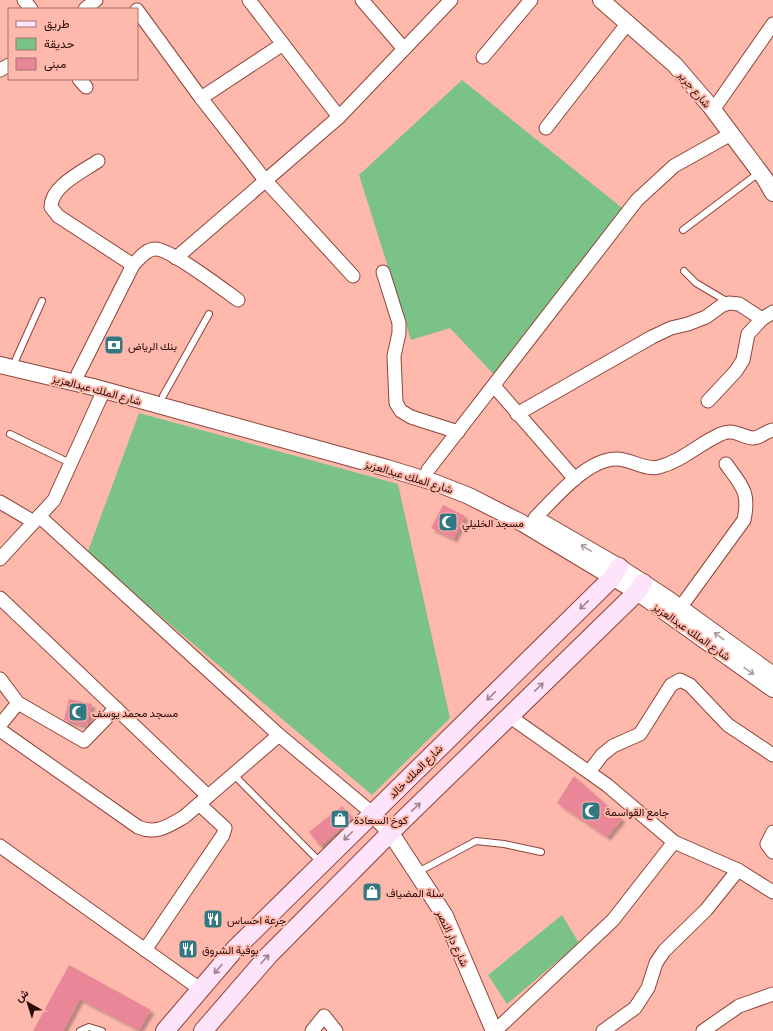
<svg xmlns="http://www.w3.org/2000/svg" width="773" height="1031" viewBox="0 0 773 1031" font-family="Commissioner,Vazirmatn,sans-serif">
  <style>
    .green { fill: #7bc288 }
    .building { fill: #e98798; filter: url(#shadow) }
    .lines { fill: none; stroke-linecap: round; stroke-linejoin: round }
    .service-casing { stroke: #8f4339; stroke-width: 8 }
    .minor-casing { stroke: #8f4339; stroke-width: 15 }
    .tertiary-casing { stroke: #8f4339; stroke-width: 18 }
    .secondary-casing { stroke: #8f4339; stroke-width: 20 }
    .service { stroke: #fff; stroke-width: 6 }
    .minor { stroke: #fff; stroke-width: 13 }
    .tertiary { stroke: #fff; stroke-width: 16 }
    .secondary { stroke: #fde4fb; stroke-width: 18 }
    .oneway { stroke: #a99d9c }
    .oneway2 { stroke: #9e828d }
    .labels { text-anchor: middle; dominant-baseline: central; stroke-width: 4; stroke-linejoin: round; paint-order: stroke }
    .street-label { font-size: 11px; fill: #290b07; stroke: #feb8ac }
    .poi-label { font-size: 11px; fill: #290b07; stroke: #feb8ac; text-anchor: start }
  </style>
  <defs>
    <filter id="shadow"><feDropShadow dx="3.5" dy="3.5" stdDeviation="1" flood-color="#0004"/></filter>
  </defs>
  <rect width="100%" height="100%" fill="#feb8ac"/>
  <g class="green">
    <path d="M462 80 626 211 499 380 450 328 411 340 359 175Z"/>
    <path d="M139 413 398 484 450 718 372 795 87 554Z"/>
    <path d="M562 915 579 943 507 1004 488 975Z"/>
  </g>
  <g class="building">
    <path d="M443 505 465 516 454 539 431 528Z"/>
    <path d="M69 699 92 704 87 726 64 720Z"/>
    <path d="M574 776 622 819 607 837 557 803Z"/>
    <path d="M342 806 353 818 320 846 309 832Z"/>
    <path d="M69 965 151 1010 139 1030 80 999 63 1031H33Z"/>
  </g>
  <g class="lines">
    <g class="service-casing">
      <g id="service">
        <path d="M683 230 760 172"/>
        <path d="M684 271 696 283 728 302"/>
        <path d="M16 359 42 301"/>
        <path d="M163 396 209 314"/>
        <path d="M10 434 70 463"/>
        <path d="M234 775 320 862"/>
        <path d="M418 872 476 841 504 844 541 852"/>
        <path d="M80 1031 89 1027 102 1031"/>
      </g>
    </g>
    <g class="minor-casing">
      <g id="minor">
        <path d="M24 0 31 9"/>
        <path d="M249 0 339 117"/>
        <path d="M362 0 404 49"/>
        <path d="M85 9 96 0"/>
        <path d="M137 10 201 98 265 180 353 276"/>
        <path d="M483 57 531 0"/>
        <path d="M0 70 9 65"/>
        <path d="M79 79 86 87"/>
        <path d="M201 98 283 44"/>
        <path d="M713 110 773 24"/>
        <path d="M546 128 627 24"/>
        <path d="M98 161C82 172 51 186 51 207L58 216 133 265"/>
        <path d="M176 258 339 117 451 0"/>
        <path d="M383 272 399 323V333L394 356 396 403 401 411 411 417 458 432"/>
        <path d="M78 374 133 265C139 259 146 249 155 249 169 248 224 290 238 300"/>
        <path d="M494 386 575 479"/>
        <path d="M708 401 736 371 743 360 748 334 762 319"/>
        <path d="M517 414 652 337 671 328 688 324 706 317 721 306 729 303 739 304 762 319 773 312"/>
        <path d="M428 470 637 200 674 166 731 134"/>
        <path d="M0 502 34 522"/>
        <path d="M39 516 279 735 372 813"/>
        <path d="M535 518C554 499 586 460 615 459 630 458 645 471 659 467 684 460 700 443 721 434 734 428 741 437 753 438 760 438 766 431 773 430"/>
        <path d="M0 559 54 500 104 390"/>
        <path d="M0 598 208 796"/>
        <path d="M680 608 744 520C750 492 742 486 726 464"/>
        <path d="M0 679 18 703 84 741 116 708"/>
        <path d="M509 716 607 785 674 842 738 870 773 892"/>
        <path d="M0 725 18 703"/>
        <path d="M0 730 138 827C156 835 168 826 184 817L279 735"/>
        <path d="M589 772 602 755 613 746 640 734 671 685 680 680 690 685 728 725 773 755"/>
        <path d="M773 832 767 844 773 852"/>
        <path d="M0 846 200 989"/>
        <path d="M145 950 223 835 225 828 199 804"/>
        <path d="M312 1031 324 1016 336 1031"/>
        <path d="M495 1031 613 920 674 842"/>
        <path d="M603 1031 635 1008 648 988 656 963 664 951 706 910 738 870"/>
        <path d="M703 1031 739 1006 773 994"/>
      </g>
    </g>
    <g class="tertiary-casing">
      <g id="tertiary">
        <path d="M601 0 675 65 711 107 765 179 773 193"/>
        <path d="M0 365 93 387 387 468 436 483 469 496 522 523 637 592 773 689"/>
        <path d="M543 523 619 567 668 599 773 675"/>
        <path d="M372 813 390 832 445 916 494 1031"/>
      </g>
    </g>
    <g class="secondary-casing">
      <g id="secondary">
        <path d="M165 1031 235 949 612 578 619 567"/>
        <path d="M203 1031 268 956 402 821 637 592 643 583"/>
      </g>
    </g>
    <use href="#service" class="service"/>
    <use href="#minor" class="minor"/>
    <use href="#tertiary" class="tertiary"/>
    <use href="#secondary" class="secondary"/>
  </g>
  <defs><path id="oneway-shaft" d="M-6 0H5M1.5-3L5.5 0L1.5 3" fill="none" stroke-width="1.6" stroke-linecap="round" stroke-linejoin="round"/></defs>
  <g class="oneway">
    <use href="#oneway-shaft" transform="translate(586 548) rotate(-149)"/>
    <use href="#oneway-shaft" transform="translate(719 636) rotate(-144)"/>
    <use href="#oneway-shaft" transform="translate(749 671) rotate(35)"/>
  </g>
  <g class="oneway2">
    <use href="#oneway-shaft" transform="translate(584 605) rotate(136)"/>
    <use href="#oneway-shaft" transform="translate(539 687) rotate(-44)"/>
    <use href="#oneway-shaft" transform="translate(491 696) rotate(136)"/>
    <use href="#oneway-shaft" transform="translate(416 807) rotate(-44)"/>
    <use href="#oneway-shaft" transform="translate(348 836) rotate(135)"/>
    <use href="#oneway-shaft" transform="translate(265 959) rotate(-48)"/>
    <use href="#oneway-shaft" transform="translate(218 969) rotate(131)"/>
  </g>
  <defs>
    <g id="bank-square" transform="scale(1)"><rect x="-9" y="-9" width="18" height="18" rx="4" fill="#317883" stroke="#feb8ac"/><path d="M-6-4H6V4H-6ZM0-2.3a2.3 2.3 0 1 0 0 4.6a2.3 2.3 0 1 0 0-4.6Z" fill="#fff"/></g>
    <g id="mosque-square" transform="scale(1)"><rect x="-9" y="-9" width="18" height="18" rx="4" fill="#317883" stroke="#feb8ac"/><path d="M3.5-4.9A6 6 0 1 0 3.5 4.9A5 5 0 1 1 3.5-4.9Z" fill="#fff"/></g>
    <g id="shop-square" transform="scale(1)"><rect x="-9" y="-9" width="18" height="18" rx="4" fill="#317883" stroke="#feb8ac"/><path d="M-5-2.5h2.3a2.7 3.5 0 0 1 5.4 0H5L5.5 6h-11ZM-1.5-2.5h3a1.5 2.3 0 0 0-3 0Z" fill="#fff"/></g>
    <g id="restaurant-square" transform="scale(1)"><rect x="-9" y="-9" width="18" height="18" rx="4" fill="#317883" stroke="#feb8ac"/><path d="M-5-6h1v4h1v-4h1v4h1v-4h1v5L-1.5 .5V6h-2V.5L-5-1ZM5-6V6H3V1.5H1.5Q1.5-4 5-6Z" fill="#fff"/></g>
  </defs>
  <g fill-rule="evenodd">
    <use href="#bank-square" x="114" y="345"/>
    <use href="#mosque-square" x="448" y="522"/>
    <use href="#mosque-square" x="78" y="712"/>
    <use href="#mosque-square" x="591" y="811"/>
    <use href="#shop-square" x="340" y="819"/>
    <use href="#shop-square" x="372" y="892"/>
    <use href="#restaurant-square" x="213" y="919"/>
    <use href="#restaurant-square" x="188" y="949"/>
  </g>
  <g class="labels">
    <g class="street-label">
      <text transform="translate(695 89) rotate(50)">شارع جرير</text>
      <text transform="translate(97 389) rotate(15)">شارع الملك عبدالعزيز</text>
      <text transform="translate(409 476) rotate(17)">شارع الملك عبدالعزيز</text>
      <text transform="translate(692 631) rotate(35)">شارع الملك عبدالعزيز</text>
      <text transform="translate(415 771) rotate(-45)">شارع الملك خالد</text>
      <text transform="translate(453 938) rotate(65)">شارع دار النصر</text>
    </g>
    <g class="poi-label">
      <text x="128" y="345">بنك الرياض</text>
      <text x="462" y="522">مسجد الخليلي</text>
      <text x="92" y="712">مسجد محمد يوسف</text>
      <text x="605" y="811">جامع القواسمة</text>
      <text x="354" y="819">كوخ السعادة</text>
      <text x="386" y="892">سلة المضياف</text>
      <text x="227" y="919">جرعة احساس</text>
      <text x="202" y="949">بوفية الشروق</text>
    </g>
  </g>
  <rect x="8" y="8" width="130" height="72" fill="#feb8ac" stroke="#a9736a"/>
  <rect x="16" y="21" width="20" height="6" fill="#fde4fb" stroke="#a9736a"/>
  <text x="44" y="28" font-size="12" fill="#290b07">طريق</text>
  <rect x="16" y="38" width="20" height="12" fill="#7bc288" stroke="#a9736a"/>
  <text x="44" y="48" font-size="12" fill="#290b07">حديقة</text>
  <rect x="16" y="58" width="20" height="12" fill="#e98798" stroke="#a9736a"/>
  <text x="44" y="68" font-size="12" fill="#290b07">مبنى</text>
  <g transform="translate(28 1003) rotate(321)" stroke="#feb8ac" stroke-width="3" paint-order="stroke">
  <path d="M0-3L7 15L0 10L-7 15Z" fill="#290b07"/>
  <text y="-6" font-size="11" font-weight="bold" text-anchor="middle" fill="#290b07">ش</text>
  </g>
</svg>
